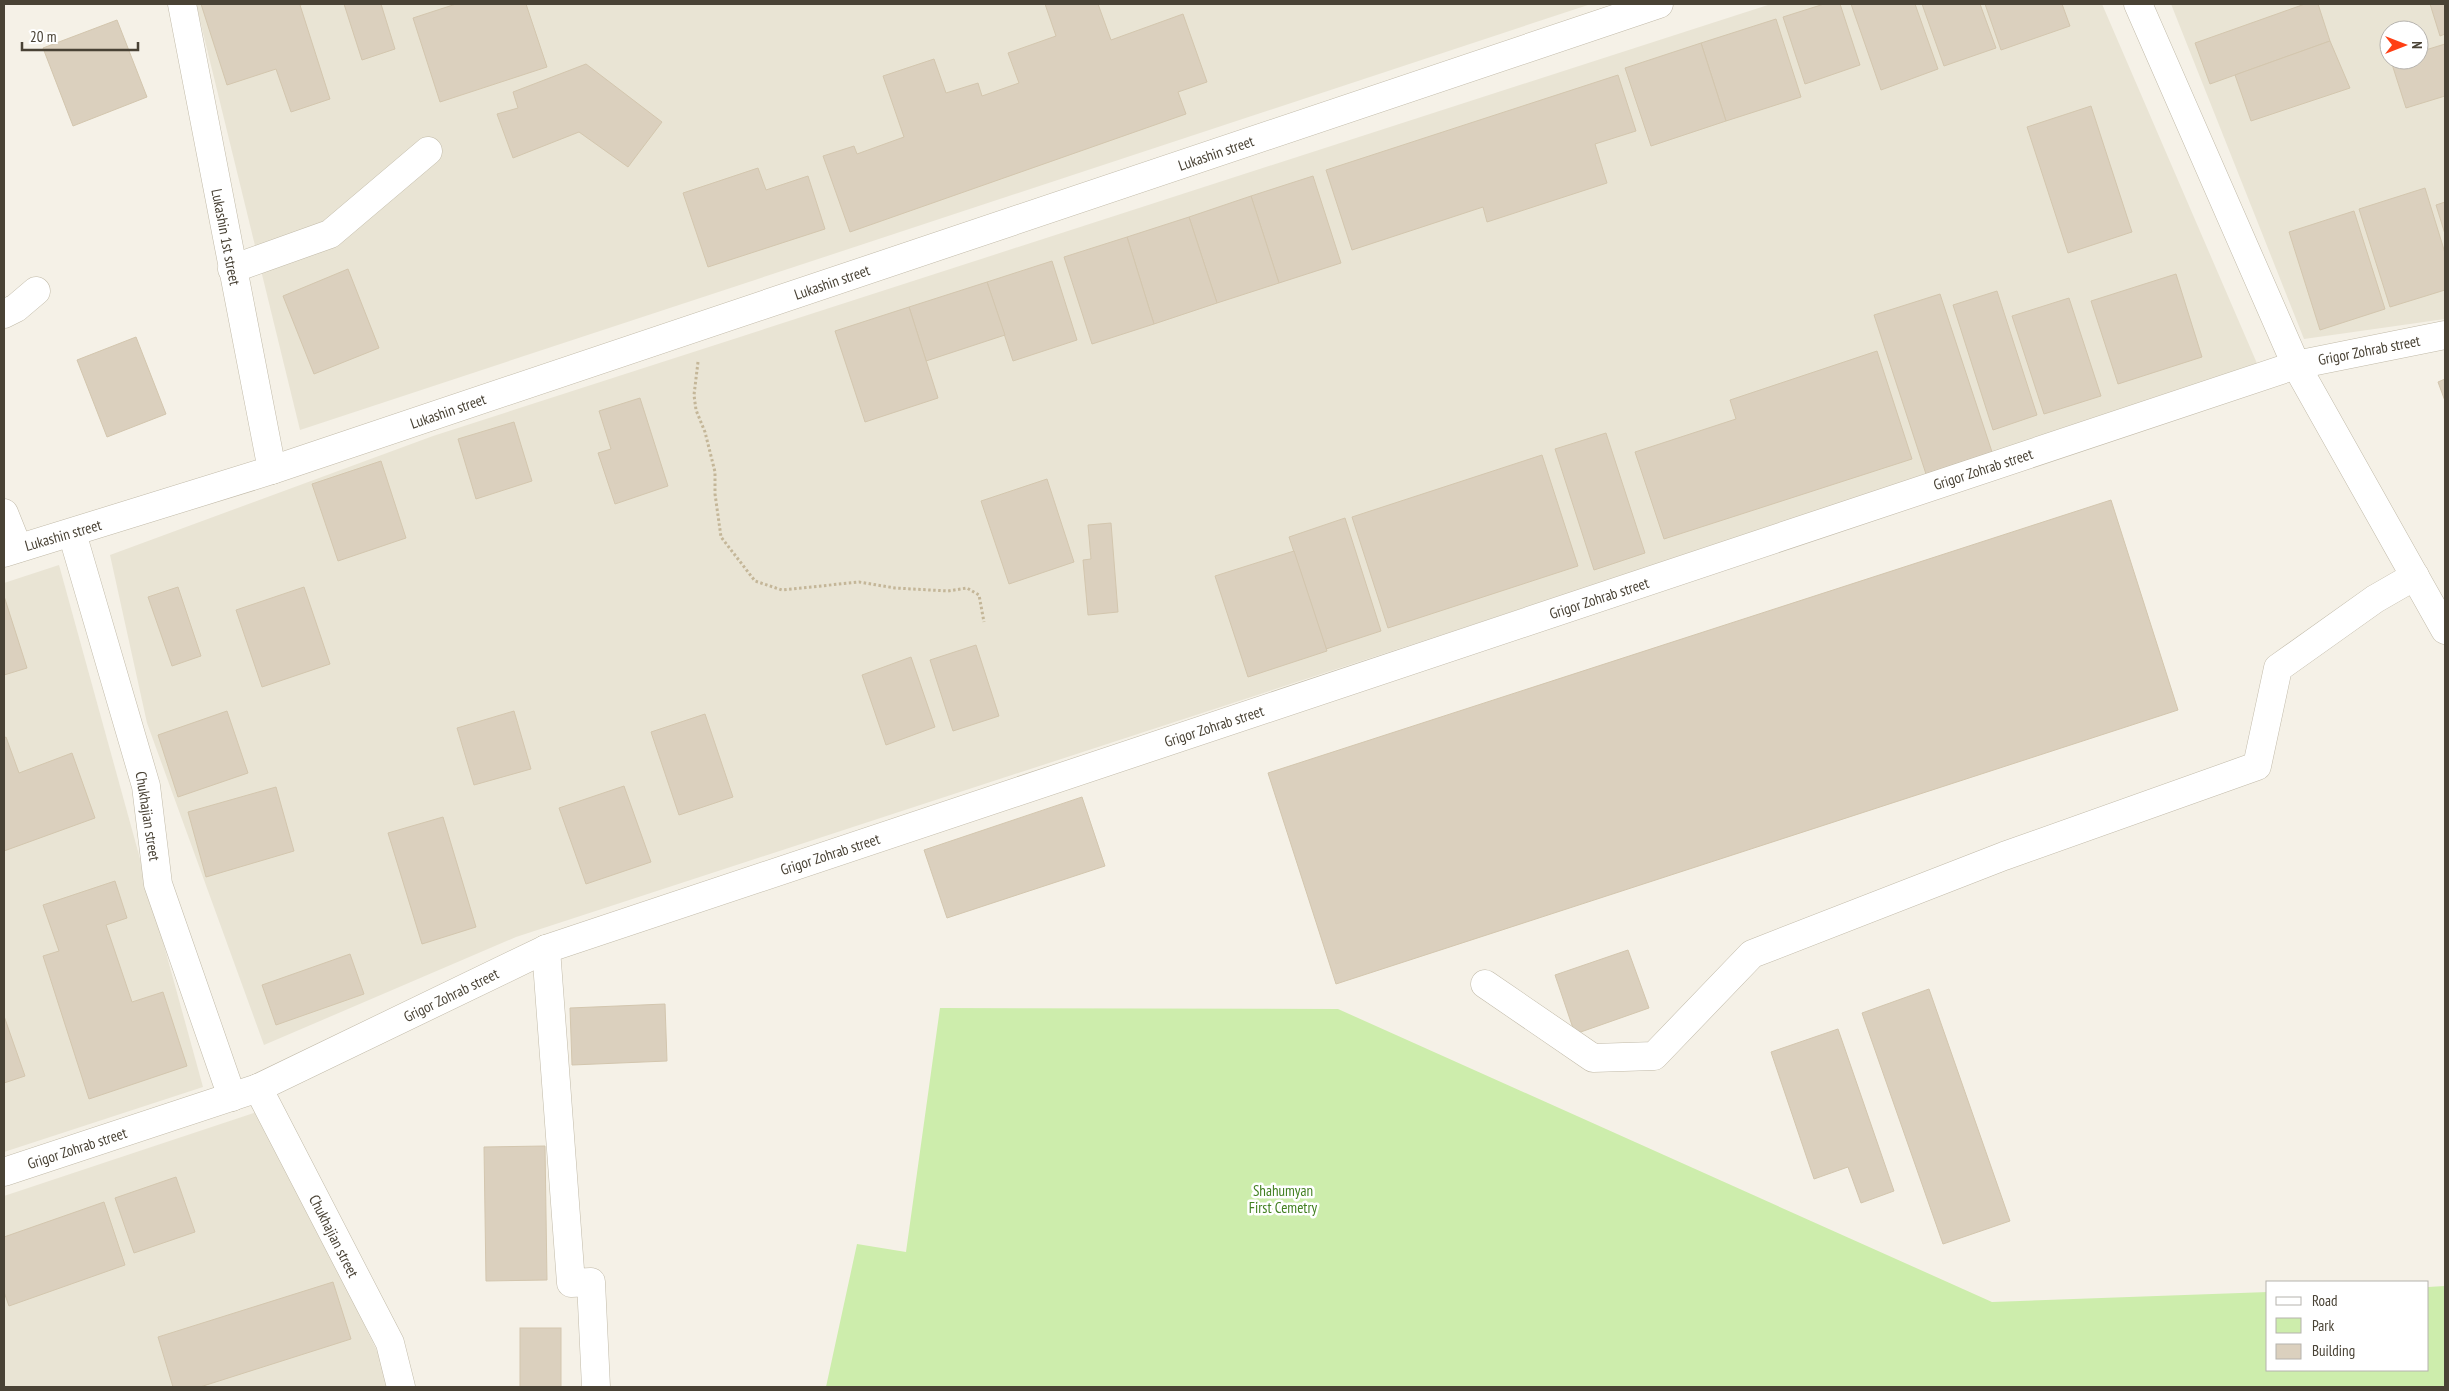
<svg xmlns="http://www.w3.org/2000/svg" width="2449" height="1391" viewBox="0 0 2449 1391" font-family="'PT Sans Narrow',sans-serif">
  <style>
    .residential { fill: #e9e4d4; fill-rule: evenodd }
    .green { fill: #cdedac }
    .building { fill: #dbd0be; stroke: #d3c6ae }
    .lines { fill: none; stroke-linecap: round; stroke-linejoin: round }
    .minor-casing { stroke: #c1baa8; stroke-width: 29 }
    .path { stroke: #c4b698; stroke-width: 3; stroke-dasharray: 2.5 2.5; stroke-linecap: butt }
    .minor { stroke: #fff; stroke-width: 28 }
    .labels { text-anchor: middle; dominant-baseline: central; stroke-width: 5; stroke-linejoin: round; paint-order: stroke }
    .street-label { font-size: 15px; fill: #494235; stroke: #fff }
    .park-label { font-size: 15px; fill: #438022; stroke: #fff }
  </style>
  <rect width="100%" height="100%" fill="#f5f1e7"/>
  <g class="residential">
    <path d="M196 4H1591L300 430Z"/>
    <path d="M1771 4H2102L2259 368 516 937 264 1045 147 723 110 555 433 436Z"/>
    <path d="M2171 4H2445V319L2304 339ZM2389 30H2419V60H2389Z"/>
    <path d="M59 565 203 1087 4 1152V583Z"/>
    <path d="M260 1111 380 1357 387 1387H4V1196Z"/>
  </g>
  <path class="green" d="M940 1008 1338 1009 1992 1302 2268 1292V1370H2428V1287L2445 1286V1387H826L857 1244 906 1252Z"/>
  <g class="building">
    <path d="M201 4H305L300 5 330 99 291 112 276 69 227 85Z"/>
    <path d="M344 4H381L395 49 362 60Z"/>
    <path d="M456 4H526L547 67 440 102 413 18Z"/>
    <path d="M1045 4H1098L1111 40 1183 14 1207 82 1178 92 1186 114 850 232 823 156 854 146 857 154 904 137 883 76 934 59 946 93 978 83 982 96 1019 83 1008 53 1056 36Z"/>
    <path d="M1824 4H1840L1860 65 1805 84 1783 17Z"/>
    <path d="M1851 4H1915L1938 69 1881 90Z"/>
    <path d="M1922 4H1980L1996 48 1944 66Z"/>
    <path d="M1985 4H2062L2070 26 2001 50Z"/>
    <path d="M2305 4H2318L2330 41 2210 84 2195 43Z"/>
    <path d="M2430 4H2445V34L2440 36Z"/>
    <path d="M1776 19 1801 97 1726 121 1701 43Z"/>
    <path d="M117 20 147 97 73 126 43 48Z"/>
    <path d="M2330 41 2350 88 2251 121 2235 75Z"/>
    <path d="M1701 43 1726 121 1651 146 1625 68Z"/>
    <path d="M2445 44V96L2406 108 2391 61 2419 60V52Z"/>
    <path d="M586 64 662 122 628 167 579 132 513 158 497 114 518 108 513 92Z"/>
    <path d="M1618 75 1636 131 1595 144 1607 183 1487 222 1483 207 1352 250 1326 170Z"/>
    <path d="M2091 106 2132 232 2068 253 2027 127Z"/>
    <path d="M758 168 766 190 808 176 825 229 708 267 683 193Z"/>
    <path d="M1313 176 1341 263 1279 283 1251 196Z"/>
    <path d="M2425 188 2445 253V290L2390 307 2359 209Z"/>
    <path d="M1251 196 1279 283 1217 303 1189 217Z"/>
    <path d="M2445 202V234L2436 205Z"/>
    <path d="M2354 211 2385 309 2320 330 2289 232Z"/>
    <path d="M1189 217 1217 303 1154 324 1127 237Z"/>
    <path d="M1127 237 1154 324 1092 344 1064 257Z"/>
    <path d="M1052 261 1077 340 1013 361 987 282Z"/>
    <path d="M348 269 379 348 314 374 283 296Z"/>
    <path d="M2176 274 2202 357 2118 384 2091 301Z"/>
    <path d="M987 282 1005 335 926 361 909 307Z"/>
    <path d="M1997 291 2037 415 1993 430 1953 305Z"/>
    <path d="M1940 294 1992 452 1926 474 1874 315Z"/>
    <path d="M2069 298 2101 396 2044 414 2012 316Z"/>
    <path d="M909 307 938 398 865 422 835 331Z"/>
    <path d="M136 337 166 414 107 437 77 360Z"/>
    <path d="M1877 351 1912 459 1664 539 1635 452 1736 419 1730 400Z"/>
    <path d="M2445 379V401L2438 382Z"/>
    <path d="M640 398 668 486 615 504 598 453 611 449 599 411Z"/>
    <path d="M514 422 532 481 476 499 458 439Z"/>
    <path d="M1606 433 1645 553 1594 570 1555 449Z"/>
    <path d="M1542 455 1578 566 1388 628 1352 517Z"/>
    <path d="M381 461 406 538 338 561 312 484Z"/>
    <path d="M1047 479 1074 562 1009 584 981 501Z"/>
    <path d="M2111 500 2178 710 1336 984 1268 773Z"/>
    <path d="M1345 518 1381 631 1326 649 1289 537Z"/>
    <path d="M1111 523 1118 612 1088 615 1083 560 1091 559 1088 525Z"/>
    <path d="M1294 551 1327 651 1248 677 1215 576Z"/>
    <path d="M178 587 201 656 172 666 148 597Z"/>
    <path d="M304 587 330 664 262 687 236 610Z"/>
    <path d="M4 596 27 668 4 675Z"/>
    <path d="M976 645 999 716 953 731 930 660Z"/>
    <path d="M911 657 935 727 886 745 862 675Z"/>
    <path d="M227 711 248 773 178 797 158 735Z"/>
    <path d="M514 711 531 769 474 785 457 728Z"/>
    <path d="M705 714 733 797 679 815 651 732Z"/>
    <path d="M6 737 19 773 72 753 95 818 4 851V738Z"/>
    <path d="M624 786 651 862 586 884 559 808Z"/>
    <path d="M276 787 294 851 206 877 188 812Z"/>
    <path d="M1082 797 1105 866 947 918 924 850Z"/>
    <path d="M443 817 476 927 422 944 388 833Z"/>
    <path d="M115 881 127 918 106 925 132 1002 163 992 187 1066 89 1099 43 956 59 951 43 905Z"/>
    <path d="M1628 950 1649 1008 1575 1034 1555 975Z"/>
    <path d="M350 954 364 994 276 1025 262 985Z"/>
    <path d="M1929 989 2010 1221 1943 1244 1862 1013Z"/>
    <path d="M665 1004 667 1061 572 1065 570 1008Z"/>
    <path d="M4 1016 25 1076 4 1083Z"/>
    <path d="M1838 1029 1894 1191 1861 1203 1848 1167 1814 1179 1771 1052Z"/>
    <path d="M545 1146 547 1280 486 1281 484 1147Z"/>
    <path d="M176 1177 195 1232 134 1253 115 1198Z"/>
    <path d="M104 1202 125 1265 9 1306 4 1292V1237Z"/>
    <path d="M333 1282 351 1339 200 1387H173L158 1337Z"/>
    <rect x="520" y="1328" width="41" height="59"/>
  </g>
  <g class="lines">
    <g class="minor-casing">
      <g id="minor">
        <path d="M182 4 272 470"/>
        <path d="M2138 4 2296 365 2445 630"/>
        <path d="M232 269 330 234 428 151"/>
        <path d="M4 314 16 308 36 291"/>
        <path d="M4 513 18 548"/>
        <path d="M72 533 146 786 158 884 232 1097"/>
        <path d="M4 553 272 470 1659 4"/>
        <path d="M546 949 571 1283 591 1282 596 1387"/>
        <path d="M1485 984 1593 1058 1654 1056 1752 954 2004 856 2257 766 2278 668 2375 599 2415 576"/>
        <path d="M258 1088 390 1343 401 1387"/>
        <path d="M4 1172 258 1088 546 949 2296 365 2445 335"/>
      </g>
    </g>
    <path class="path" d="M698 362 694 395 696 410 705 432 715 472V494L721 537 755 581 782 590 859 582 895 588 948 591 967 588 979 595 984 622"/>
    <use href="#minor" class="minor"/>
  </g>
  <g class="labels">
    <g class="street-label">
      <text transform="translate(1216 153) rotate(-19)">Lukashin street</text>
      <text transform="translate(226 237) rotate(79)">Lukashin 1st street</text>
      <text transform="translate(832 282) rotate(-19)">Lukashin street</text>
      <text transform="translate(2369 350) rotate(-11)">Grigor Zohrab street</text>
      <text transform="translate(448 411) rotate(-19)">Lukashin street</text>
      <text transform="translate(1983 469) rotate(-18)">Grigor Zohrab street</text>
      <text transform="translate(63 535) rotate(-16)">Lukashin street</text>
      <text transform="translate(1599 598) rotate(-18)">Grigor Zohrab street</text>
      <text transform="translate(1214 726) rotate(-18)">Grigor Zohrab street</text>
      <text transform="translate(148 816) rotate(81)">Chukhajian street</text>
      <text transform="translate(830 854) rotate(-18)">Grigor Zohrab street</text>
      <text transform="translate(451 995) rotate(-26)">Grigor Zohrab street</text>
      <text transform="translate(77 1148) rotate(-18)">Grigor Zohrab street</text>
      <text transform="translate(334 1236) rotate(63)">Chukhajian street</text>
    </g>
    <g class="park-label">
      <text x="1283" y="1190">Shahumyan<tspan x="1283" dy="17">First Cemetry</tspan></text>
    </g>
  </g>
  <rect width="2449" height="1391" fill="none" stroke="#494235" stroke-width="10"/>
  <rect x="2266" y="1281" width="162" height="90" fill="#ffffff" stroke="#b6b3ae"/>
  <rect x="2276" y="1297" width="25" height="8" fill="#ffffff" stroke="#b6b3ae"/>
  <text x="2312" y="1306" font-size="15" fill="#494235">Road</text>
  <rect x="2276" y="1318" width="25" height="15" fill="#cdedac" stroke="#b6b3ae"/>
  <text x="2312" y="1331" font-size="15" fill="#494235">Park</text>
  <rect x="2276" y="1344" width="25" height="15" fill="#dbd0be" stroke="#b6b3ae"/>
  <text x="2312" y="1356" font-size="15" fill="#494235">Building</text>
  <g transform="translate(2404 45) rotate(90)"><circle r="24" fill="#ffffff" stroke="#b6b3ae"/>
  <path d="M0-4L9 19L0 12L-9 19Z" fill="#ff3f14"/>
  <text y="-8" font-size="14" font-weight="bold" text-anchor="middle" fill="#494235">N</text>
  </g>
  <path d="M22 42v8h116v-8" fill="none" stroke="#494235" stroke-width="2.5"/>
  <text x="30" y="42" font-size="15" fill="#494235" stroke="#ffffff" stroke-width="4" paint-order="stroke">20 m</text>
</svg>
